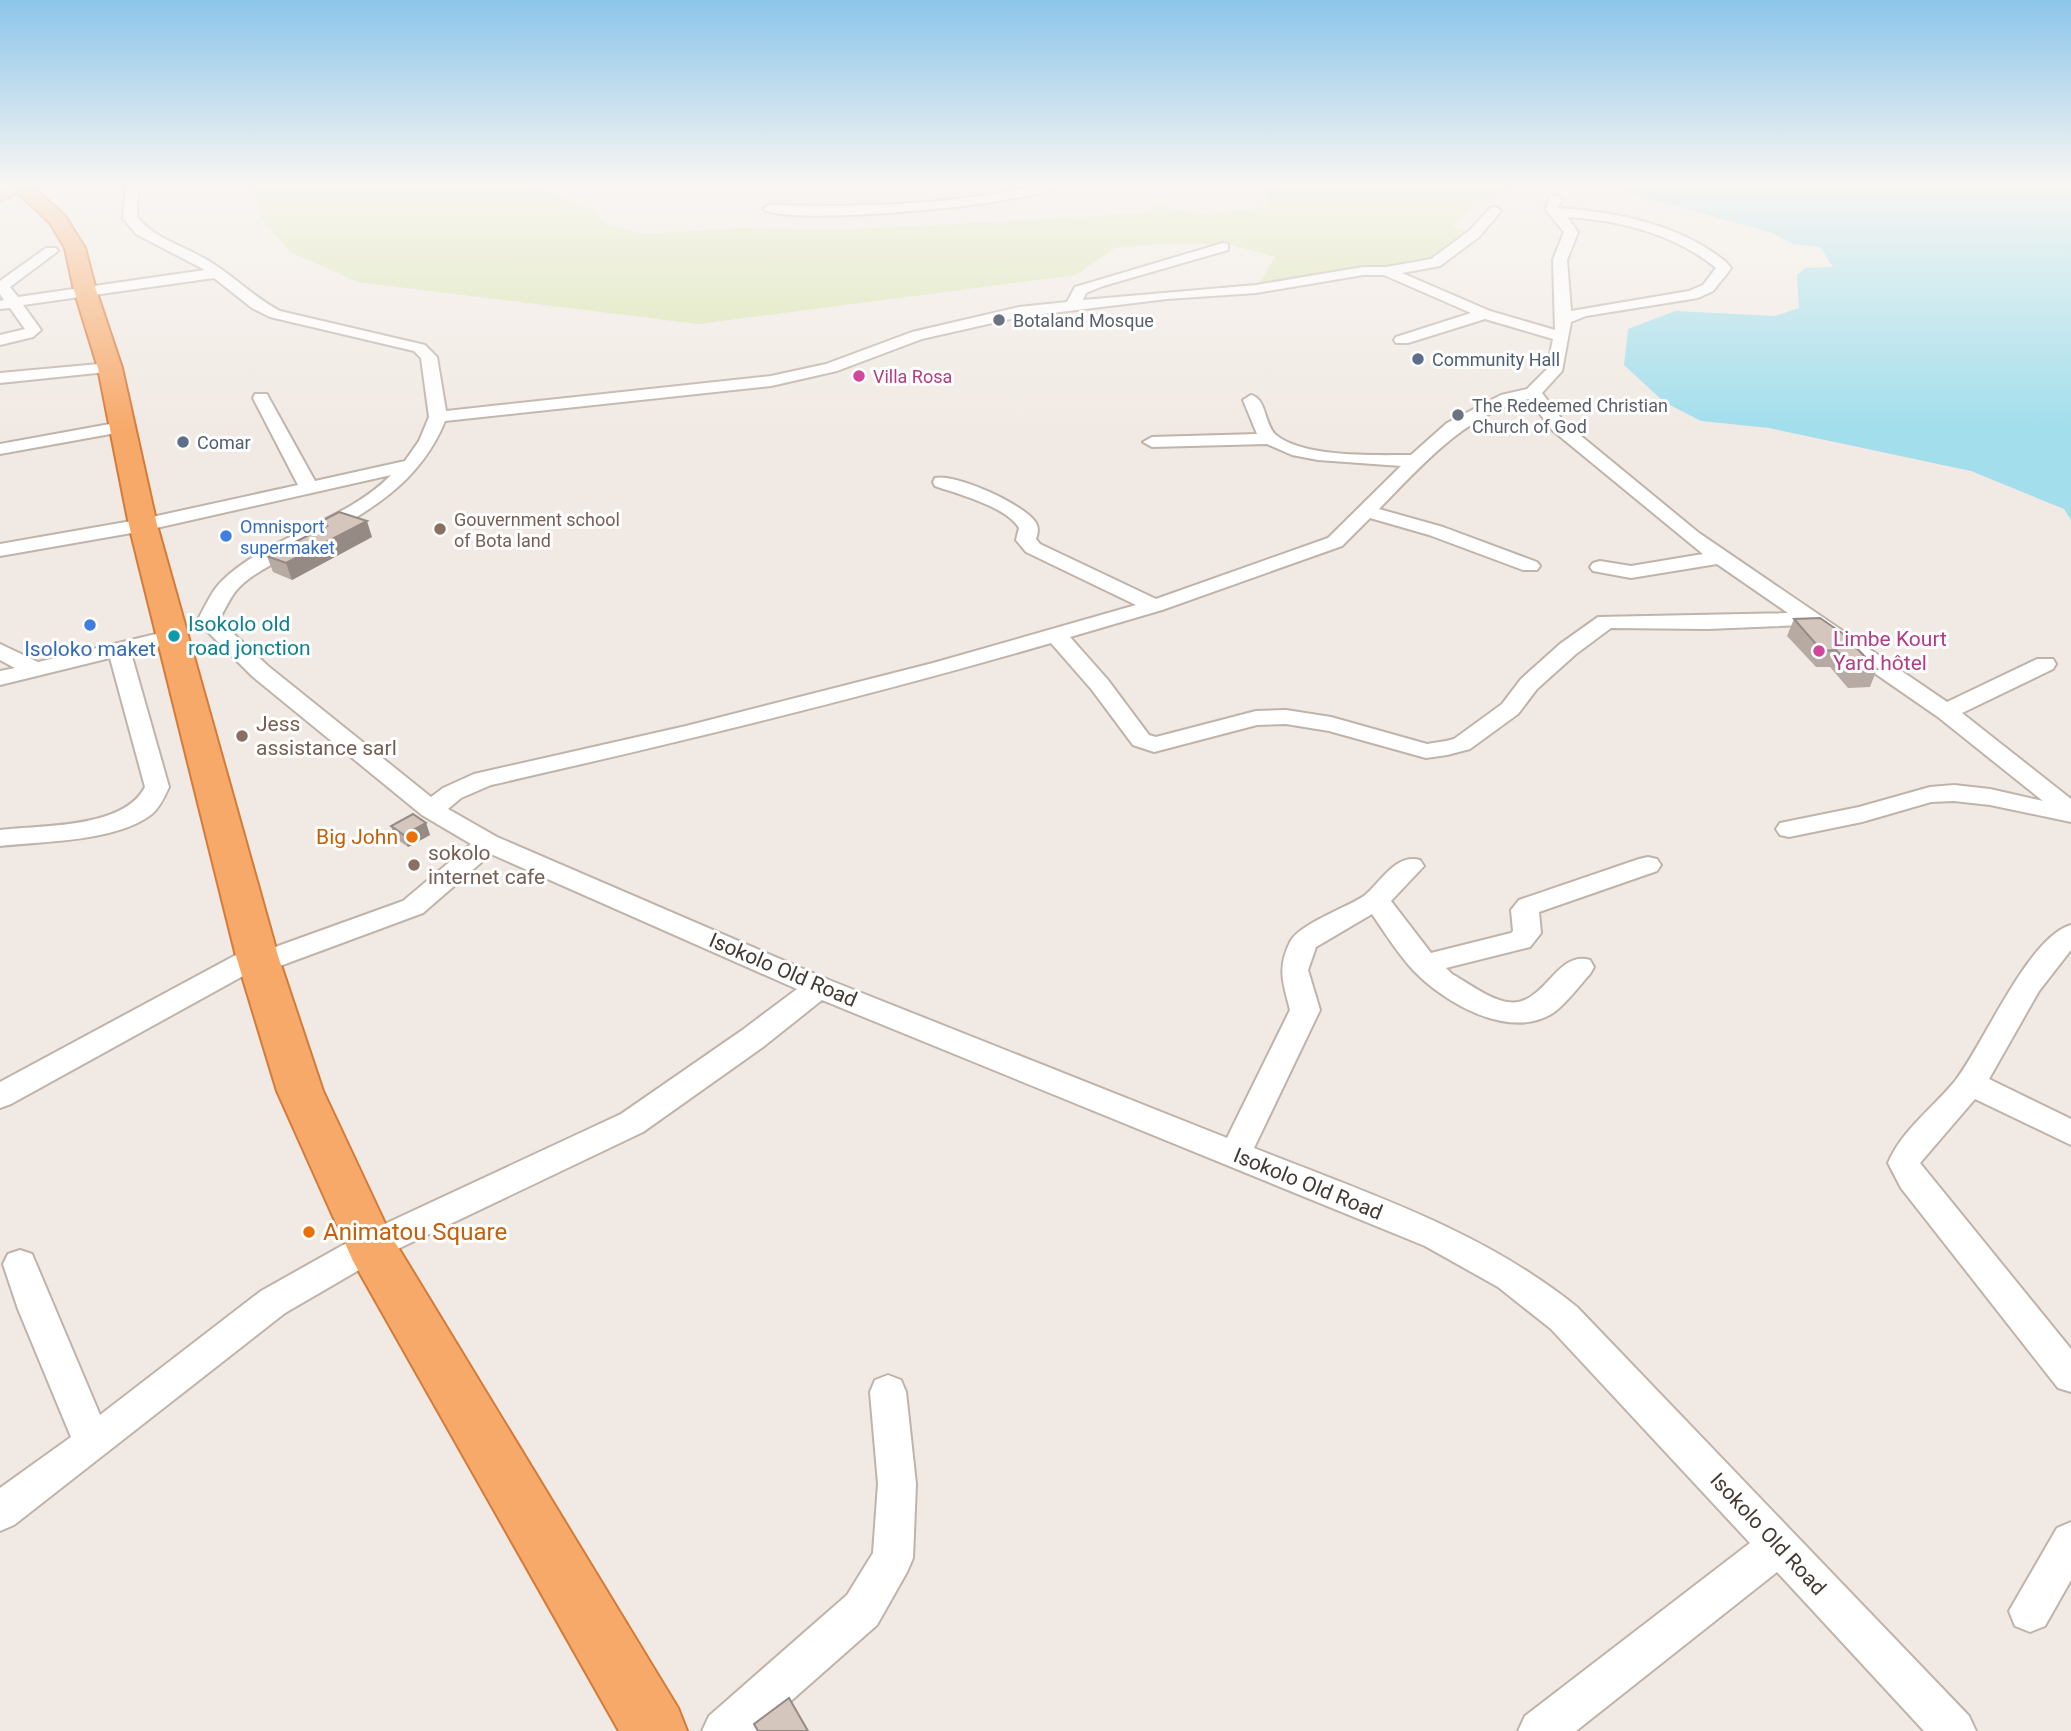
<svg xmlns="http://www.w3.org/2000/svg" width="2071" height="1731" viewBox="0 0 2071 1731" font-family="Roboto,sans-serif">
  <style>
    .green { fill: #d7e4ae }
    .water { fill: #a2deec }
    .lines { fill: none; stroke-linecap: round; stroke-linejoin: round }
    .minor-casing { stroke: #bfb3aa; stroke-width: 4 }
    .major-casing { stroke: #dda066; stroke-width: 4 }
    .highway-casing { stroke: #d57b3a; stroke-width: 4 }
    .minor { fill: #fff; fill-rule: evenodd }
    .major { fill: #f9c795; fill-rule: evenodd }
    .highway { fill: #f7a96a; fill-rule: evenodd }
    .wall { fill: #b7aaa3 }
    .shaded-wall { fill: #958b84 }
    .building { fill: #d5c6bd; stroke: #958b84; stroke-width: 2 }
    .worship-dot { fill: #6b7280; stroke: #fff; stroke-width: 2.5 }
    .service-dot { fill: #5c6f8a; stroke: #fff; stroke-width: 2.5 }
    .hotel-dot { fill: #d1479c; stroke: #fff; stroke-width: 2.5 }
    .education-dot { fill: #8d6e63; stroke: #fff; stroke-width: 2.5 }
    .shop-dot { fill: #3f7fe0; stroke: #fff; stroke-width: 2.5 }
    .culture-dot { fill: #0f9aa8; stroke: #fff; stroke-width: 2.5 }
    .food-dot { fill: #e8710a; stroke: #fff; stroke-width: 2.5 }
    .labels { text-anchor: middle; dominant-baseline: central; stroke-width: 6; stroke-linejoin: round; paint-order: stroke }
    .far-worship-label { font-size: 18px; fill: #5b616d; stroke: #fff; text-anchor: start }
    .far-service-label { font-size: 18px; fill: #4e5e75; stroke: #fff; text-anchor: start }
    .far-hotel-label { font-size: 18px; fill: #b23c85; stroke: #fff; text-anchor: start }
    .far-education-label { font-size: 18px; fill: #785e54; stroke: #fff; text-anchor: start }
    .far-shop-label { font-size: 18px; fill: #366cbe; stroke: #fff; text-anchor: start }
    .culture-label { font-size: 21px; fill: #0d838f; stroke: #fff; text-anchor: start }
    .hotel-label { font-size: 21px; fill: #b23c85; stroke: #fff; text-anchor: start }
    .shop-label { font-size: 21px; fill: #366cbe; stroke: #fff }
    .education-label { font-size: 21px; fill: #785e54; stroke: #fff; text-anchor: start }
    .food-label { font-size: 21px; fill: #c56008; stroke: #fff; text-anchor: end }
    .street-label { font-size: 21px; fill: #433a34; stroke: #fff }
    .near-food-label { font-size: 24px; fill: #c56008; stroke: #fff; text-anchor: start }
  </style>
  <rect width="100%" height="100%" fill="#f1eae4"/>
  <path class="green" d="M531 185 592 209 605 224 644 234 739 228 841 229 906 227 1143 213 1158 206 1204 214 1269 207 1266 185H1514L1474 205 1452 227 1474 234 1435 263 1256 289 1275 257 1228 244H1159L1115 248 1076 275 698 324 358 282 290 252 261 218 253 186Z"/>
  <path class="water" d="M1625 185H2071V520L2064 509 1971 471 1769 428 1701 421 1664 402 1624 365 1628 329 1675 311 1775 316 1799 308 1797 275 1805 268 1833 267 1820 247 1793 244 1773 233 1625 192Z"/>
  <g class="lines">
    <g class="minor-casing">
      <g id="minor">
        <path d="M126 185H138L137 217C156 240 188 247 212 263 236 278 255 298 280 311L425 345 437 357 446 411 771 376 826 364 912 332 1019 307 1067 302 1075 287 1223 243 1228 244V250L1103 286 1086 293 1083 300 1256 285 1363 267H1386L1431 259 1469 231 1490 208 1495 207 1501 211 1479 237 1440 266 1402 273 1490 311 1555 330 1553 260 1564 232 1545 209 1551 196 1556 195 1562 199 1558 208C1616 212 1679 224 1726 262L1731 268 1729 271 1713 291 1698 298 1586 316 1571 322 1562 371 1542 393 1564 422 1699 533 1947 702 2037 659H2053L2056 664 2053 669 1962 713 2071 799V822L1990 805 1954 801 1931 802 1862 822 1789 837 1780 835 1776 829 1780 823 1859 807 1930 787 1954 785 1990 789 2043 801 1938 717 1805 625 1708 629 1611 628 1576 654 1537 689 1518 714 1470 749 1447 755 1426 758 1329 731 1286 724 1257 725 1154 752 1133 745 1092 690 1051 643C866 697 679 742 491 785L461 798 448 809 497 837 829 980 1227 1138 1290 1010C1283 982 1277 969 1290 942 1299 924 1346 908 1364 896 1381 882 1396 853 1420 860L1424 866 1391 901 1431 953 1511 933 1513 931 1511 910 1519 900 1639 859 1648 857 1657 859 1661 865 1657 871 1539 912 1541 933 1530 947 1446 968 1452 974C1468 983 1489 999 1507 1002 1545 1008 1555 950 1590 960L1594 967 1590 974C1579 986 1566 1004 1553 1013 1509 1041 1444 1002 1414 971 1398 954 1385 933 1372 914L1316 947 1308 970 1320 1010 1254 1148C1366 1193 1482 1230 1577 1307L1969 1716 1976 1731H1924L1777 1572 1576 1731H1518L1525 1716 1750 1543 1551 1329 1498 1287 1425 1246 822 1000 763 1047 643 1132 383 1256 285 1313 14 1525 0 1531V1488L71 1437 18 1309 3 1264 8 1254 20 1250 32 1254 100 1415 261 1291 359 1236 621 1114 741 1031 797 989 491 854 423 913 269 970 259 973 252 971 11 1104 0 1108V1082L247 949 257 946 267 950 403 901 471 844 422 815 252 676 197 621C204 609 210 594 219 584 262 538 346 522 391 475L143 531 0 556V544L143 519 298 485 253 398 255 394H267L269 398 315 481 405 461 419 441 429 417 421 358 414 351 270 317 252 308 214 278 23 305 41 330 33 337 0 345V335L25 329 10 308 0 309V301L4 300 0 294V281L46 248H56L58 251 10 287 18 297 205 270 136 234 123 218ZM1567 217C1619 220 1675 234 1716 268L1703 285 1689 291 1571 311 1567 260 1578 232ZM1363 275H1384L1471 313 1396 337 1394 340 1396 343H1408L1485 319 1553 339 1547 369 1527 389 1501 395 1447 423 1411 455C1377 455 1304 458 1276 435 1264 425 1267 399 1251 395L1243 400 1257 434 1152 437 1143 442 1152 447 1267 444 1292 455 1318 460 1401 466 1328 538 1156 599 1040 544 1036 539C1038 533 1039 529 1036 523 1026 505 955 473 935 478L933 482 935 486C958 494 1007 507 1019 528L1016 540 1026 552 1136 605 933 663 686 726 474 774 443 788 431 797 268 666 219 620C224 611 229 600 235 592 249 575 270 566 289 555 352 519 415 494 445 421L771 386 837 371 922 339 1019 317 1167 299 1256 293ZM1529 399 1552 430 1703 554 1631 566 1600 561 1593 563 1590 567 1593 571 1631 578 1717 564 1788 613 1598 617 1560 644 1521 679 1502 704 1454 739 1446 741 1427 744 1331 717 1286 710 1256 711 1156 737 1149 735 1108 680 1070 637 1162 610 1342 546 1370 518 1429 535 1523 570H1537L1540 566 1537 562 1443 527 1379 509C1423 464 1466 414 1529 399Z"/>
        <path d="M1037 185H1060C1034 205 784 227 763 209L769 205C859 207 949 206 1037 185Z"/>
        <path d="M110 363 118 368 116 371 0 383V373Z"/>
        <path d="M121 422 130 427 127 431 0 454V444Z"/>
        <path d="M173 630 181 631 184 636 181 641 131 653 169 787C165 796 160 807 152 814 116 842 44 841 0 846V830C41 825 124 829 145 787L110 658 0 685V671L15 668 0 660V644L38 662Z"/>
        <path d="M2071 925V950L2039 991 1989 1079 2071 1119V1145L1975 1099 1920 1163 2071 1349V1392L2058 1388 1901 1188 1888 1163C1902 1130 1932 1109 1955 1081 1984 1044 2028 937 2071 925Z"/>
        <path d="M888 1375 901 1380 906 1392 916 1484 913 1558 907 1572 877 1625 757 1731H702L709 1716 847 1595 873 1553 878 1484 870 1392 875 1380Z"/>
        <path d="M2071 1522V1580L2045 1626 2030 1632 2015 1626 2009 1611 2057 1528Z"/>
      </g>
    </g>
    <g class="major-casing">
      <path id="major" d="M12 185 30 187 0 201V190Z"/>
    </g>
    <g class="highway-casing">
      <path id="highway" d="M14 185H31L65 216 85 248 96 290 122 368 157 525 278 956 323 1091 390 1234 678 1708 687 1731H619L353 1261 277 1091 236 956 129 525 98 368 74 290 65 248 50 223 16 191Z"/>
    </g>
    <use href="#minor" class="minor"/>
    <use href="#major" class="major"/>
    <use href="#highway" class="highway"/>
  </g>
  <g class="wall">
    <path d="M318 523 372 537 292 580 273 572 267 556 320 530Z"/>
    <path d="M1794 619 1877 669 1870 687 1848 688 1830 667H1816L1787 636Z"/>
    <path d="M426 823 430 835 408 847 395 838 391 826Z"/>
  </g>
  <g class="shaded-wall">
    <path d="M367 521 372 537 292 580 286 563Z"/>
    <path d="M426 823 430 835 408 847 404 835Z"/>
  </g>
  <g class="building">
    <path d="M339 512 367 521 286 563 267 556 327 526 318 523Z"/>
    <path d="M1820 618 1842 633 1877 669 1855 671 1836 650 1822 651 1794 619Z"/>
    <path d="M413 814 426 823 404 835 391 826Z"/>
    <path d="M789 1698 808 1731H758L754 1724Z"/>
  </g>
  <linearGradient id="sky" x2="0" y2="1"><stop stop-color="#8cc5ea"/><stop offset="0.43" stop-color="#f9f6f3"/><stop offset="1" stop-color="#f9f6f3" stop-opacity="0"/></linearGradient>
  <rect width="2071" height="428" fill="url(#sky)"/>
  <g class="worship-dot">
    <circle cx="999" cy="320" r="7"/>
    <circle cx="1458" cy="415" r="7"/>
  </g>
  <g class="service-dot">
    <circle cx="1418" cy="359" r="7"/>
    <circle cx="183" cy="442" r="7"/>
  </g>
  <g class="hotel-dot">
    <circle cx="859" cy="376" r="7"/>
    <circle cx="1819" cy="651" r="7"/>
  </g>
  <g class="education-dot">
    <circle cx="440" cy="529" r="7"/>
    <circle cx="242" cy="736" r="7"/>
    <circle cx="414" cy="865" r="7"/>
  </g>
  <g class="shop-dot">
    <circle cx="226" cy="536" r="7"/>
    <circle cx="90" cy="625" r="7"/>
  </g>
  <circle class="culture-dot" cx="174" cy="636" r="7"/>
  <g class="food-dot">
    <circle cx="412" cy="837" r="7"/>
    <circle cx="309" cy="1232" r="7"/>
  </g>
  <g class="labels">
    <g class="far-worship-label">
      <text x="1013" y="320">Botaland Mosque</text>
      <text x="1472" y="405">The Redeemed Christian<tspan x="1472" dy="21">Church of God</tspan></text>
    </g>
    <g class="far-service-label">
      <text x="1432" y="359">Community Hall</text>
      <text x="197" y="442">Comar</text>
    </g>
    <g class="far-hotel-label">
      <text x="873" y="376">Villa Rosa</text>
    </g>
    <g class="far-education-label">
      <text x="454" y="519">Gouvernment school<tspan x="454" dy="21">of Bota land</tspan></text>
    </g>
    <g class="far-shop-label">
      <text x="240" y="526">Omnisport<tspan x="240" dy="21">supermaket</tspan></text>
    </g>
    <g class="culture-label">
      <text x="188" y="624">Isokolo old<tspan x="188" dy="24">road jonction</tspan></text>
    </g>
    <g class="hotel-label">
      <text x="1833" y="639">Limbe Kourt<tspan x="1833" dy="24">Yard hôtel</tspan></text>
    </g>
    <g class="shop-label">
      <text x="90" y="649">Isoloko maket</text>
    </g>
    <g class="education-label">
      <text x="256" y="724">Jess<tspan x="256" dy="24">assistance sarl</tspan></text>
      <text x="428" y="853">sokolo<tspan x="428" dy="24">internet cafe</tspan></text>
    </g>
    <g class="food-label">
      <text x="398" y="837">Big John</text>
    </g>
    <g class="street-label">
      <text transform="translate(783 970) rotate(23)">Isokolo Old Road</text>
      <text transform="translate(1308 1184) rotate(22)">Isokolo Old Road</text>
      <text transform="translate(1768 1534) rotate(47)">Isokolo Old Road</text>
    </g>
    <g class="near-food-label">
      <text x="323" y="1232">Animatou Square</text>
    </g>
  </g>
</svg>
